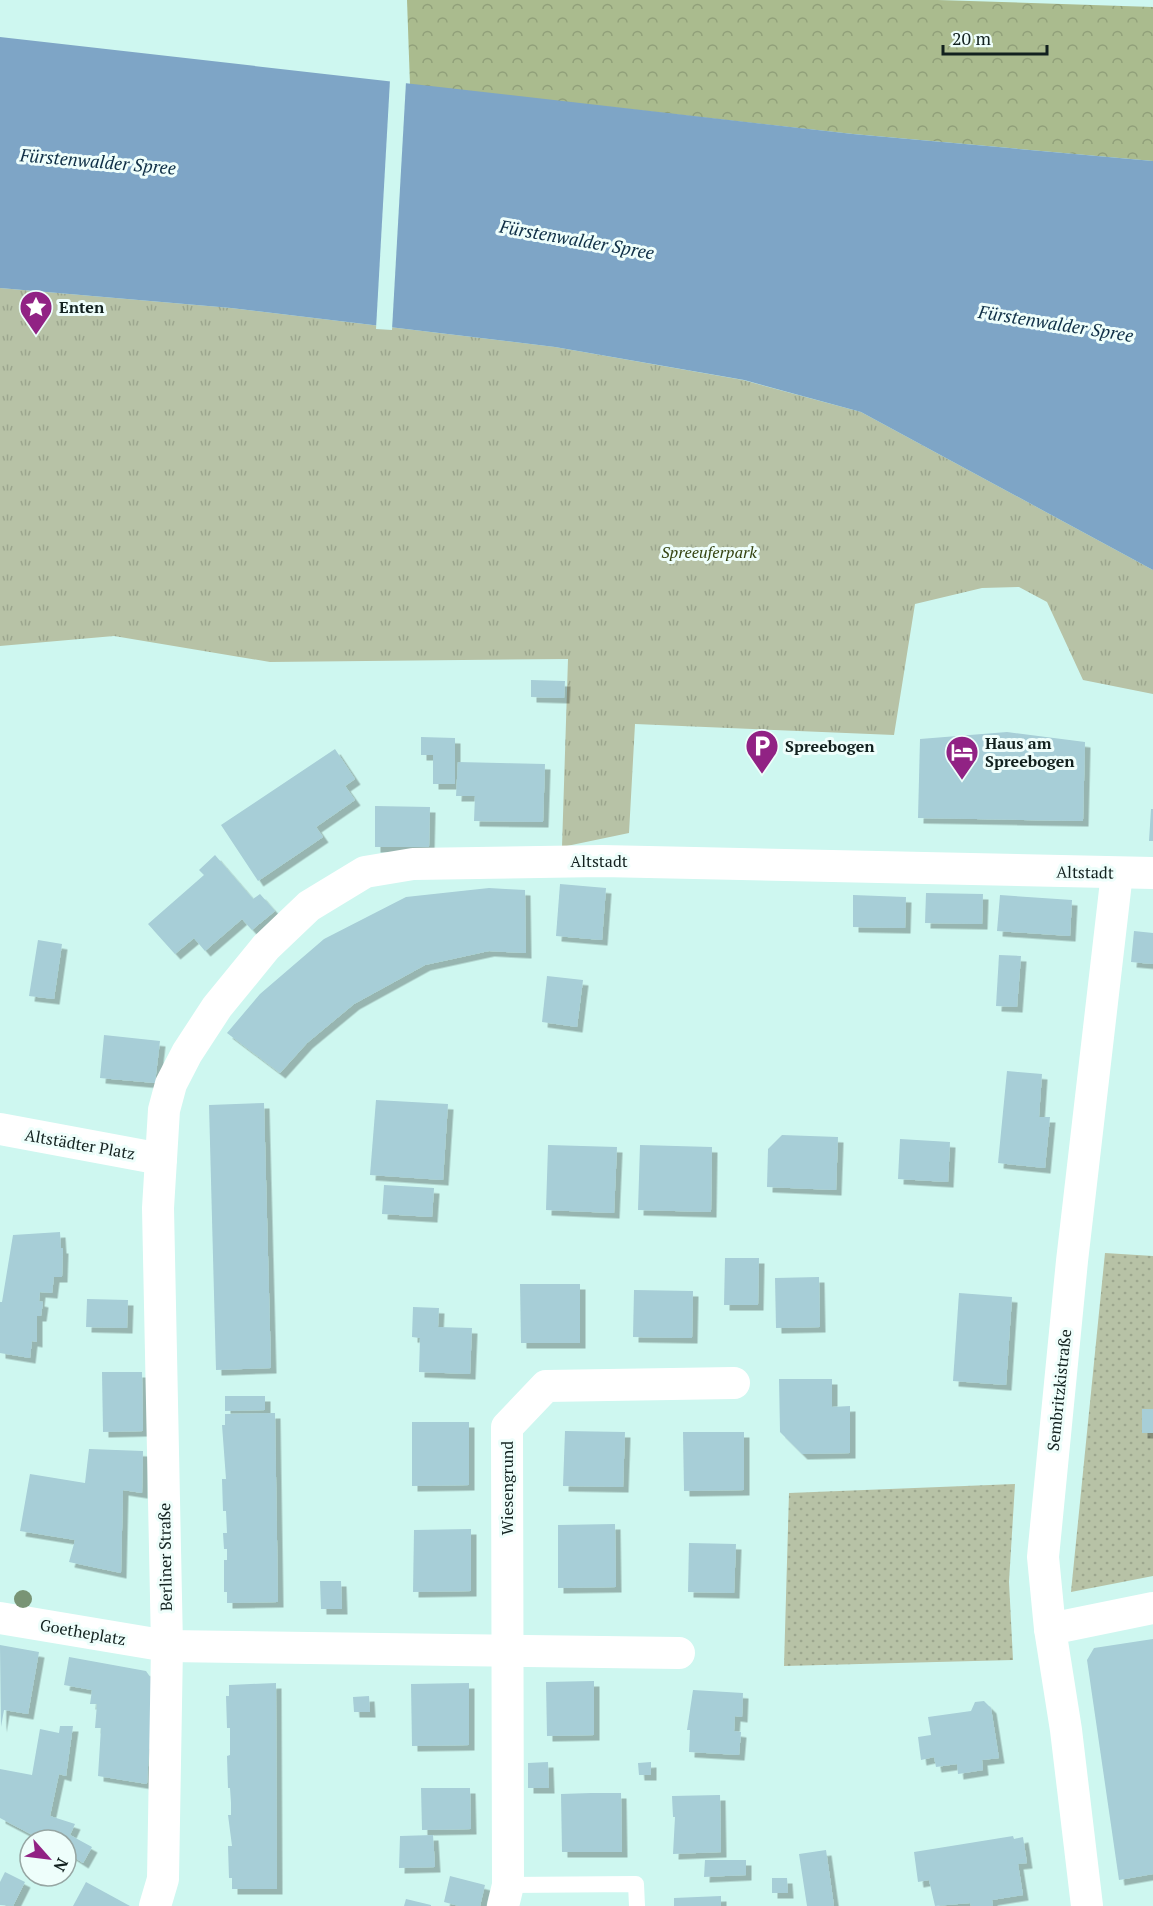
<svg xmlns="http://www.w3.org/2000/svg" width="1153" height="1906" viewBox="0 0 1153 1906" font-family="'PT Serif',serif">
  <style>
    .grass { fill: url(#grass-dots) }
    .forest { fill: url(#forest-crowns) }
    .park { fill: url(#park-tufts) }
    .water { fill: #7ea5c6 }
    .pier { fill: #cef7f0 }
    .building { fill: #a7ced7; filter: url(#shadow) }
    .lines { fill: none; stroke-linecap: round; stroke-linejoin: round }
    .lane { stroke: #fff; stroke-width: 16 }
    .street { stroke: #fff; stroke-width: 32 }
    .tree { fill: #799475 }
    .labels { text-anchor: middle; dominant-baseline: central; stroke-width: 6; stroke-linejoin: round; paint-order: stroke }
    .poi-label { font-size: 16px; font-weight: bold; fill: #12211f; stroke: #eefefb; text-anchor: start }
    .park-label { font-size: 16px; font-style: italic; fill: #344310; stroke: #eefefb }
    .street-label { font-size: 16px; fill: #12211f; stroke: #eefefb }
    .water-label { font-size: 18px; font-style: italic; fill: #0f2f46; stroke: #eefefb }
  </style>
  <defs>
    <pattern id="grass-dots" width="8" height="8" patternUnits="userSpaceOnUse" patternTransform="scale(1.5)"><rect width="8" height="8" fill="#b7c2a6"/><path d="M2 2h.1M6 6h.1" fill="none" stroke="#9ca68e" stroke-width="1.8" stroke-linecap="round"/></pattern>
    <pattern id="forest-crowns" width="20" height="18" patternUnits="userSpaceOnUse" patternTransform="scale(1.5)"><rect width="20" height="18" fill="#aabb8e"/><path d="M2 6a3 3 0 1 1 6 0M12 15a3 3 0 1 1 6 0" fill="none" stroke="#91a07a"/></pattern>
    <pattern id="park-tufts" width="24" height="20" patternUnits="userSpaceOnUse" patternTransform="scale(1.5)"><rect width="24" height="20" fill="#b7c2a6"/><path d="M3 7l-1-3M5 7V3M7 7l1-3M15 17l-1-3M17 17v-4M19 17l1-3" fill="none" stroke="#9ca68e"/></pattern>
    <filter id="shadow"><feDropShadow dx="5.5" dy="5.5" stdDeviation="0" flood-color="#0004"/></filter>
  </defs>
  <rect width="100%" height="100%" fill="#cef7f0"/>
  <g class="grass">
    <path d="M1105 1253 1153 1256V1576L1071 1592Z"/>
    <path d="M1015 1484 1009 1582 1013 1660 784 1666 789 1493Z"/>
  </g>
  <path class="forest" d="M407 0H938L1153 7V161L853 134 410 85Z"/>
  <path class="park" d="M0 288 231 308 555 347 743 380 861 412 1153 570V694L1083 680 1047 602 1019 587 982 588 915 604 894 735 635 724 629 833 562 847 568 659 270 662 114 636 0 646Z"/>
  <path class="water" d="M0 37 853 134 1153 161V570L861 412 744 380 555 347 231 308 0 288Z"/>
  <path class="pier" d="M390 80 406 82 392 330 376 329Z"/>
  <g class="building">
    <path d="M531 680 565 681 564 698 531 697Z"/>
    <path d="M1007 732 1085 742 1083 821 918 818 920 739Z"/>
    <path d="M421 737 455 738V784H433V755H421Z"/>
    <path d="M335 749 355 779 345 786 355 800 316 827 323 837 258 881 221 825Z"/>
    <path d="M458 762 545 764 543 822 474 821 475 796H456Z"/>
    <path d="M375 806 430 807 429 847H375Z"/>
    <path d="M1151 809H1153V841H1149Z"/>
    <path d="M215 855 253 899 260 894 275 911 252 930 242 919 205 951 194 938 175 954 148 924 204 875 199 870Z"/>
    <path d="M560 884 606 888 602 940 556 936Z"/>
    <path d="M489 888 525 890 526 953 489 951 425 965 354 1004 307 1043 280 1073 227 1033 260 994 324 939 406 897Z"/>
    <path d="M926 893 983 894 982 924 925 923Z"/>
    <path d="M853 895 906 897 905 928 853 927Z"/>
    <path d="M1000 895 1072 900 1070 936 997 931Z"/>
    <path d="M1134 931 1153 933V964L1131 962Z"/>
    <path d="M38 940 62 944 54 999 29 996Z"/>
    <path d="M999 955 1021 956 1017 1007 996 1006Z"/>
    <path d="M547 976 583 980 577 1027 542 1022Z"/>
    <path d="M104 1035 160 1041 155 1083 100 1078Z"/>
    <path d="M1007 1071 1042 1074 1039 1117H1050L1045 1168 998 1163Z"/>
    <path d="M376 1100 448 1104 443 1180 370 1175Z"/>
    <path d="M264 1103 271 1368 216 1370 209 1105Z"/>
    <path d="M782 1135 838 1137 836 1190 767 1187 768 1149Z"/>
    <path d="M900 1139 950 1142 948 1182 898 1179Z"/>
    <path d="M548 1145 617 1147 614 1213 546 1210Z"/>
    <path d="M640 1145 712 1147 711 1212 638 1210Z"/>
    <path d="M384 1185 434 1188 432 1217 382 1214Z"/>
    <path d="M60 1232 61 1248H63L62 1277H54L52 1293 40 1292 39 1301 43 1302 41 1316H37V1342L32 1341 30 1358 0 1353V1302H2L13 1235Z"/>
    <path d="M725 1258H759L758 1305H724Z"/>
    <path d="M819 1277 820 1327 776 1328 775 1278Z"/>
    <path d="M520 1284H580V1343H521Z"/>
    <path d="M634 1290 693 1291 692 1338 633 1337Z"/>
    <path d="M959 1293 1012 1297 1006 1385 953 1381Z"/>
    <path d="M87 1299 128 1300 127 1328 86 1327Z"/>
    <path d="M413 1307 439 1308 438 1327 472 1328 470 1374 419 1372 420 1338 412 1337Z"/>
    <path d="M102 1372H142L143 1431 103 1432Z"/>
    <path d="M779 1379H832V1407L850 1406V1453L802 1454 780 1432Z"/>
    <path d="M225 1396H265V1410L225 1411Z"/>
    <rect x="1142" y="1409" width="11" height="24"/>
    <path d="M275 1413 278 1602 227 1603V1592H224V1560H227V1549H224L223 1533H227L226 1511H223L222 1479H226L222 1425H225V1414Z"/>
    <path d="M412 1422H469V1485L412 1486Z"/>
    <path d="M565 1431 625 1432 623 1487 563 1486Z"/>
    <path d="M683 1432H744V1490L684 1491Z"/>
    <path d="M89 1449 143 1451 142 1493 123 1490 121 1573 69 1562 75 1540 20 1531 30 1474 85 1483Z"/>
    <path d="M615 1524 616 1587 558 1588V1525Z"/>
    <path d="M471 1529V1591L413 1592 414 1530Z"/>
    <path d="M689 1543 736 1544 734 1593 688 1592Z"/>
    <path d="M320 1581H341L342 1609H321Z"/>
    <path d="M1153 1639V1874L1119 1880 1087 1660 1094 1648Z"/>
    <path d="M0 1645 39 1652 28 1714 4 1710 1 1727Z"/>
    <path d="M69 1657 146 1671 153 1681 147 1784 98 1776 101 1728H95L97 1704H90L92 1690 64 1685Z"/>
    <path d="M594 1681V1735L547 1736 546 1682Z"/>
    <path d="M276 1683 277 1889H232V1878H229L228 1846H232L228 1815H231V1803L230 1788H228L227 1756 230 1755V1728H227L226 1696H229V1685Z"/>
    <path d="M469 1683V1745L412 1746 411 1684Z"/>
    <path d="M693 1690 743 1693 742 1717 735 1716 734 1731 741 1732 739 1755 689 1752 690 1730H687Z"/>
    <path d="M369 1696 370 1712H354L353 1697Z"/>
    <path d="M984 1701 991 1708 999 1758 982 1760 983 1770 958 1774 957 1764 936 1767 934 1757 921 1760 918 1737 931 1735 928 1717 971 1711 975 1702Z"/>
    <path d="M60 1726H73L66 1776 59 1774 50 1816 75 1824 70 1835 92 1847 83 1863 66 1852V1840H42L0 1818V1769L32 1775 40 1729 59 1733Z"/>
    <path d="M548 1762 549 1788H528V1763Z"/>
    <path d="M651 1762V1775H639L638 1763Z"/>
    <path d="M421 1788H470L471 1829 422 1830Z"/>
    <path d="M591 1793H621L622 1852H562L561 1794Z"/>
    <path d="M720 1795 721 1852 673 1854 675 1817H673L672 1796Z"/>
    <path d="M433 1835 435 1867 399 1868 400 1836Z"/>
    <path d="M1013 1836 1014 1839 1023 1837 1027 1863 1018 1864 1023 1895 992 1900 993 1906H971L970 1903 935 1906 929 1880 918 1882 914 1852Z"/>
    <path d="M826 1850 834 1906H807L799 1854Z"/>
    <path d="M705 1860H746V1875L704 1877Z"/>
    <path d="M5 1872 25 1882 13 1906 0 1905V1882Z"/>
    <path d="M450 1876 485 1885 480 1906H459L444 1902Z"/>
    <path d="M772 1878H787L788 1893H772Z"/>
    <path d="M86 1882 130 1906H73Z"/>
    <path d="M721 1896V1906H674V1898Z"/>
    <path d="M406 1899 431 1905V1906H404Z"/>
  </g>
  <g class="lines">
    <path class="lane" d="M508 1885 636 1884 637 1906"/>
    <g class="street">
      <path d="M0 1129 161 1159"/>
      <path d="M0 1618 167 1646 679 1653"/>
      <path d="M1050 1629 1153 1608"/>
      <path d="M155 1906 163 1879 167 1646 158 1208 164 1110 171 1084 187 1053 217 1007 266 947 309 906 365 872 413 864 602 861 1153 873"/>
      <path d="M503 1906 508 1885 507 1427 546 1386 734 1383"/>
      <path d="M1087 1906 1066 1730 1050 1629 1043 1557 1072 1261 1117 873"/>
    </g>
  </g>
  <circle class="tree" cx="23" cy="1599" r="9"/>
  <defs>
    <g id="sight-pin" transform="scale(1.725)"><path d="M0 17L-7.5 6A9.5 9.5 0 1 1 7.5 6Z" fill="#912284" stroke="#eefefb"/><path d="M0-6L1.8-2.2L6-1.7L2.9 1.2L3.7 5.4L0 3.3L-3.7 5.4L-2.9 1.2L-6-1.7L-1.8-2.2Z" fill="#fff"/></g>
    <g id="parking-pin" transform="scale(1.725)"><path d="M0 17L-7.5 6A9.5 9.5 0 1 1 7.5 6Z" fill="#912284" stroke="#eefefb"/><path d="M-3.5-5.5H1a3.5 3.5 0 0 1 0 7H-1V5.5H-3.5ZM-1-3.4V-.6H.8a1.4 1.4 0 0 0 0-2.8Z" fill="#fff"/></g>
    <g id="hotel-pin" transform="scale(1.725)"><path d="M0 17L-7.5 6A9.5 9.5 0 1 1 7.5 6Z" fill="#912284" stroke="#eefefb"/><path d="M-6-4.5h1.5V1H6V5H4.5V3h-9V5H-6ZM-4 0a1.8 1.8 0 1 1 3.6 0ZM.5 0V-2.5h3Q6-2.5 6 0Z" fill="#fff"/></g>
  </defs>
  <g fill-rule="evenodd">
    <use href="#sight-pin" x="36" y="307"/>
    <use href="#parking-pin" x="762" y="746"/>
    <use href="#hotel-pin" x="962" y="752"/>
  </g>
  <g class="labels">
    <g class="poi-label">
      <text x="59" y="307">Enten</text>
      <text x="985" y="743">Haus am<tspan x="985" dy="18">Spreebogen</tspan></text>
      <text x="785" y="746">Spreebogen</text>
    </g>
    <g class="park-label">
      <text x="709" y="552">Spreeuferpark</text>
    </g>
    <g class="street-label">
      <text x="599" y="861">Altstadt</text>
      <text transform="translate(1085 872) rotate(1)">Altstadt</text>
      <text transform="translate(80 1144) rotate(10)">Altstädter Platz</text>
      <text transform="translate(1059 1390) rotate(-84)">Sembritzkistraße</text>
      <text transform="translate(507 1488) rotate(-90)">Wiesengrund</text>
      <text transform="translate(165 1557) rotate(-91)">Berliner Straße</text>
      <text transform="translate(83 1632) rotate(10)">Goetheplatz</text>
    </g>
    <g class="water-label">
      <text transform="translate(98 161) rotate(5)">Fürstenwalder Spree</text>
      <text transform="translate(577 239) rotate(10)">Fürstenwalder Spree</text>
      <text transform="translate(1056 323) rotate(9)">Fürstenwalder Spree</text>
    </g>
  </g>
  <g transform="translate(48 1858) rotate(118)"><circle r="28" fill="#eefefb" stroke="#96a6a3" stroke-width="1.5"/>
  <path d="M0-4.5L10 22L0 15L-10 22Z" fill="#912284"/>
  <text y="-9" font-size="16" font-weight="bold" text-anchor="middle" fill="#12211f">N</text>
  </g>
  <path d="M943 45v9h104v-9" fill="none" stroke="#12211f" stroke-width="3"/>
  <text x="952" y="45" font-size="18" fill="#12211f" stroke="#eefefb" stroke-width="4.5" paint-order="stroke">20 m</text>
</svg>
